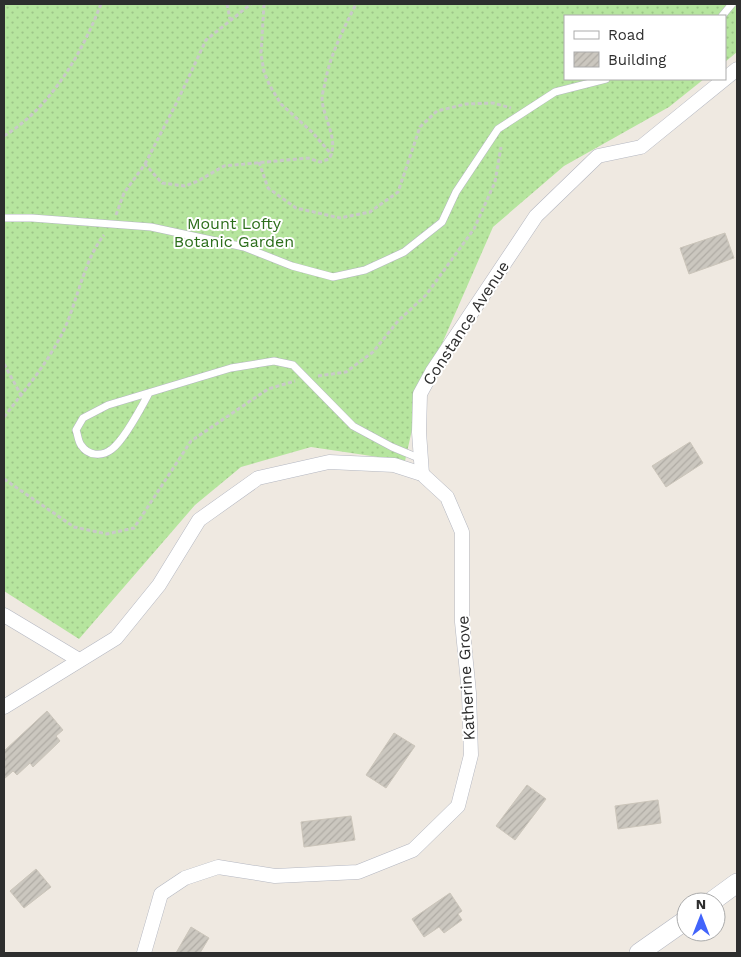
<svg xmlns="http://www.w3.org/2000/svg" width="741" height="957" viewBox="0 0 741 957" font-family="'Work Sans',sans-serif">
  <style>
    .grass { fill: url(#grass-dots) }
    .building { fill: url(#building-hatch); stroke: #cbc5ba }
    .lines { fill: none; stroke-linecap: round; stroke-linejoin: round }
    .lane-casing { stroke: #b4b7c1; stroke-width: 8 }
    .street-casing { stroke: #b4b7c1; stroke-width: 15 }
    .secondary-casing { stroke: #b4b7c1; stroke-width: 20 }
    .path { stroke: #c9c9c9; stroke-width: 3; stroke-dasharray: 4 2.5; stroke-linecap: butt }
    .lane { stroke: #fff; stroke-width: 7 }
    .street { stroke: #fff; stroke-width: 14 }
    .secondary { stroke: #fff; stroke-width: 19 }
    .labels { text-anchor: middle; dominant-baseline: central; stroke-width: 4; stroke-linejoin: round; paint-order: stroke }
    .park-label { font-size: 16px; fill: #2c6e1b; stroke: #fff }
    .street-label { font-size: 16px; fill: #2e2e2e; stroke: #fff }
  </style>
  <defs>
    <pattern id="grass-dots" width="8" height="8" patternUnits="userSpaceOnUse" patternTransform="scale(1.25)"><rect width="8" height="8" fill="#b6e59e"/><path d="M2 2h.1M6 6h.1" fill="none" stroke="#9dc588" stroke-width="1.8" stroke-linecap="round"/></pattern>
    <pattern id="building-hatch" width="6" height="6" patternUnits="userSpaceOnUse" patternTransform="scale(1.25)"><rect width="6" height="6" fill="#cbc7bf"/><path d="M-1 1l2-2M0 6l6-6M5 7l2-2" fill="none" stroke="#afaba4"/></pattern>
  </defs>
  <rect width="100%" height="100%" fill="#efe9e1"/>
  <path class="grass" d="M4 4H737V52L725 62V16H565V79H704L669 107 564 166 493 227 420 394 405 461 311 447 241 467 195 505 79 639 4 591Z"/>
  <g class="building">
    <path d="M725 233 734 258 689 274 680 248Z"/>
    <path d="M690 442 703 463 666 487 652 466Z"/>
    <path d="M47 711 63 730 56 736 60 741 33 767 30 763 17 775 13 771 4 779V751Z"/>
    <path d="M394 733 415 746 386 788 366 775Z"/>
    <path d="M527 785 546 799 515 840 496 826Z"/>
    <path d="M658 800 661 823 618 829 615 806Z"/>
    <path d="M351 816 355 840 304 847 301 822Z"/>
    <path d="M36 869 51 887 24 908 10 891Z"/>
    <path d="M450 893 462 911 458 914 462 920 444 933 439 927 424 937 412 919Z"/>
    <path d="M191 927 209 938 200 953H176Z"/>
  </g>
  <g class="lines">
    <g class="lane-casing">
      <g id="lane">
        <path d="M722 16 732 4"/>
        <path d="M4 218H32L151 227 244 247 292 266 333 277 365 270 404 252 442 222 456 192 498 129 555 92 606 79"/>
        <path d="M149 393C141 408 125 439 112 449 102 457 88 456 81 445 78 441 78 435 76 430L83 418 108 405 231 368 274 361 293 365 353 426 392 447 421 459"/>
      </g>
    </g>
    <g class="street-casing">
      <g id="street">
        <path d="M422 474 419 432 420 394 432 372 536 216 598 156 641 147 737 69"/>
        <path d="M4 615 79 660"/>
        <path d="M4 707 116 638 159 585 199 520 258 478 329 462 394 465 422 474 447 497 462 532V622L469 693 471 755 458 806 413 850 358 872 275 876 218 867 185 878 161 894 144 953"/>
      </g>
    </g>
    <g class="secondary-casing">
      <g id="secondary">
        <path d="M711 902 737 883"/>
        <path d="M639 953 686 920"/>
      </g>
    </g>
    <g class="path">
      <path d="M227 4 230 19"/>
      <path d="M264 4 261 54 264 72 270 86 281 104 313 133 332 155"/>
      <path d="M4 136C51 107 81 55 101 4"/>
      <path d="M259 162 268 188 296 208 340 218 370 212 398 192 420 127 437 111 466 104 493 103 511 108"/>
      <path d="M145 164 178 100 206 40 251 4"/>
      <path d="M116 215 124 193 145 164 162 183 185 186 198 181 224 166 308 158 320 162 329 159C340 141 323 118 322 99 322 94 324 88 325 83 330 55 343 30 356 4"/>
      <path d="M4 364 21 395"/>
      <path d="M318 376 346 372 373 352 398 321 426 295 474 229 495 182 501 147"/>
      <path d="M4 417C27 387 52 358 67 323 78 296 86 257 104 235"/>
      <path d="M4 479 74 527 107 534 134 528 191 441 268 389 295 381"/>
    </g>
    <use href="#lane" class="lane"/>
    <use href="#street" class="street"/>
    <use href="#secondary" class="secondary"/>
  </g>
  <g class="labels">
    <g class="park-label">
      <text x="234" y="223">Mount Lofty<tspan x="234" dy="18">Botanic Garden</tspan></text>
    </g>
    <g class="street-label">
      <text transform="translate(466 323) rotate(-57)">Constance Avenue</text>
      <text transform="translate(466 678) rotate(-93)">Katherine Grove</text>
    </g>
  </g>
  <rect width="741" height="957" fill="none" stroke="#2e2e2e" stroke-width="10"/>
  <rect x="564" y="15" width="162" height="65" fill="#ffffff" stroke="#ababab"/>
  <rect x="574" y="31" width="25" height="8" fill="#ffffff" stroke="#ababab"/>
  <text x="608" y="40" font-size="15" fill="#2e2e2e">Road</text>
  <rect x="574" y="52" width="25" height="15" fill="url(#building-hatch)" stroke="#ababab"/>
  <text x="608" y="65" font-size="15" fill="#2e2e2e">Building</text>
  <g transform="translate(701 917)"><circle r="24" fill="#ffffff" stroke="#ababab"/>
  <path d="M0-4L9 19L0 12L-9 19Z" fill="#4264fb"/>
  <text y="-8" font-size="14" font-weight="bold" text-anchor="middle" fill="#2e2e2e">N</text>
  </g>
</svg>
